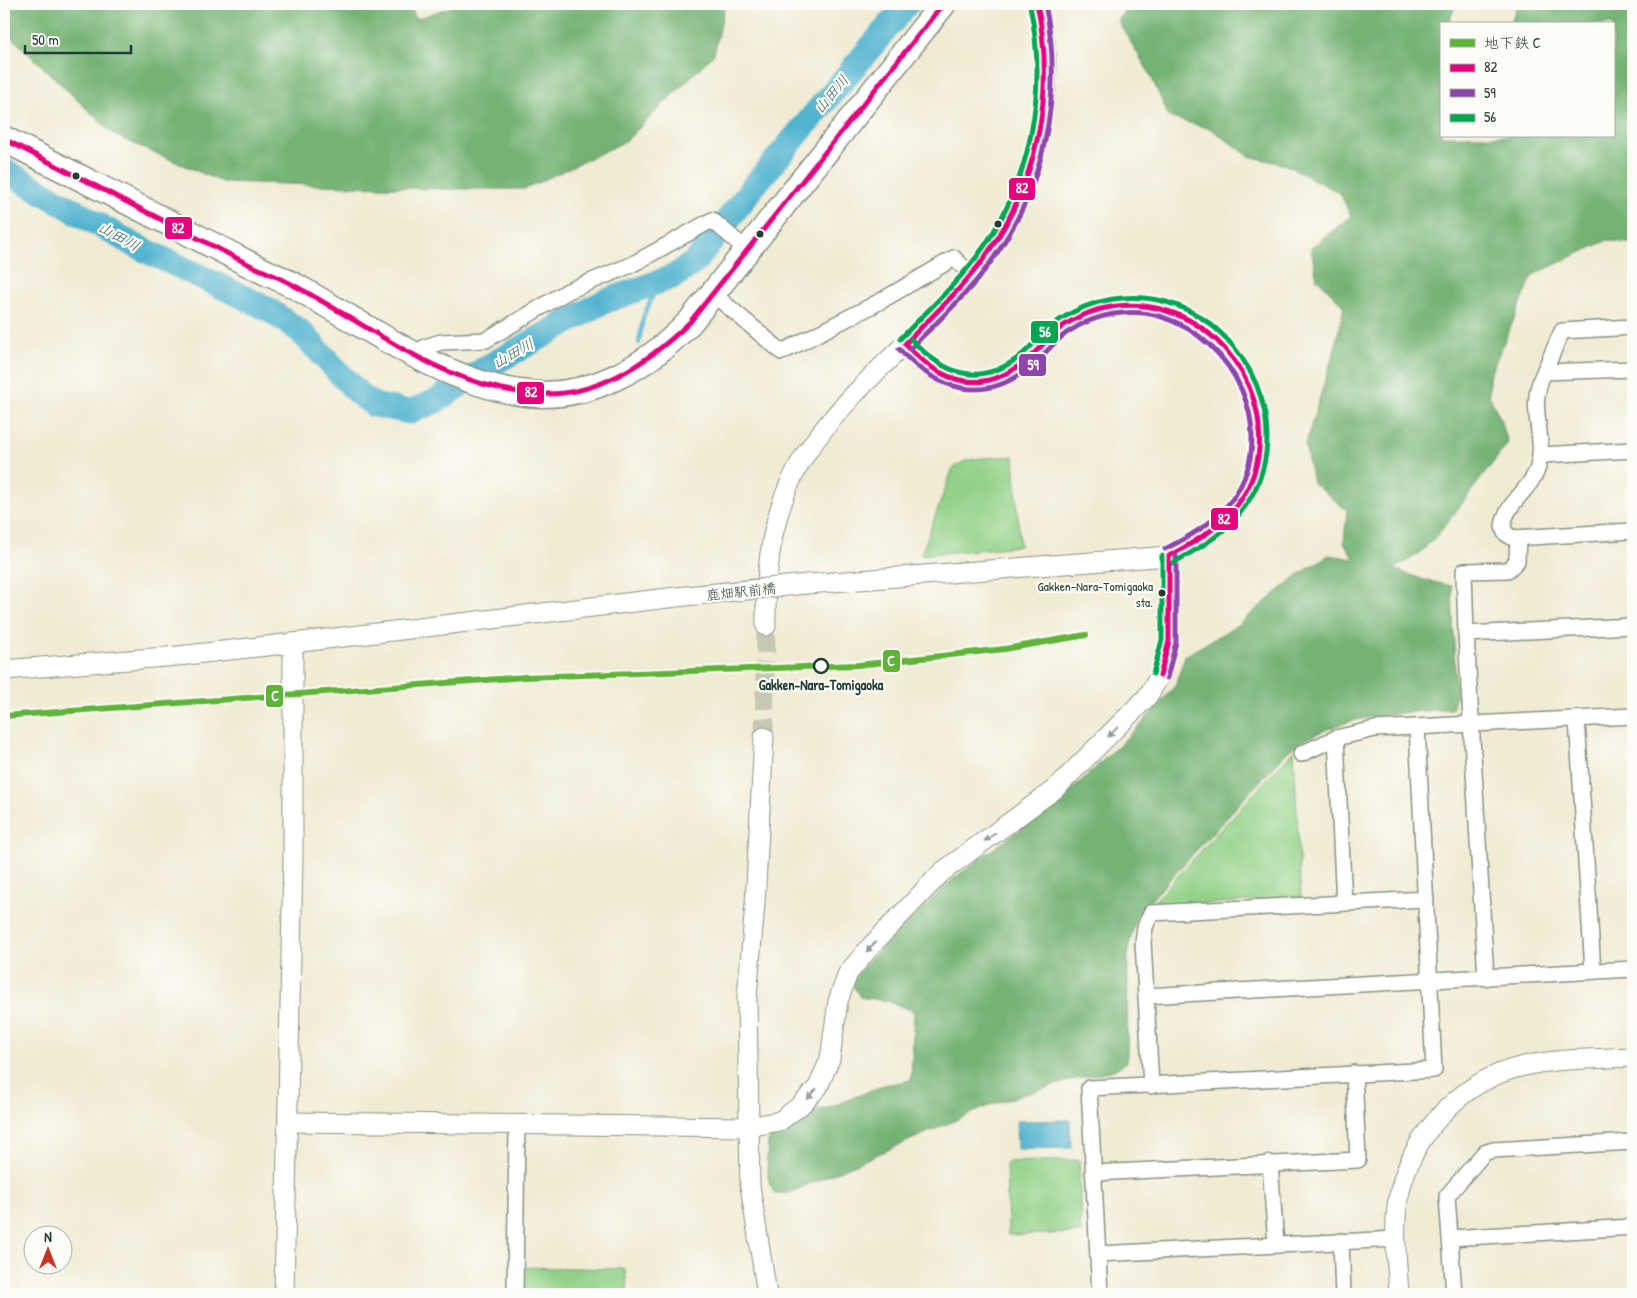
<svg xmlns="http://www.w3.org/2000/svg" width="1637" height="1298" viewBox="0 0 1637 1298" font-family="'Patrick Hand','Klee One',sans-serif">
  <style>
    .green { fill: #92d187; stroke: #58875e }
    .forest { fill: #75b374; stroke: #4a7854 }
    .water { fill: #51b3cf; stroke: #387882 }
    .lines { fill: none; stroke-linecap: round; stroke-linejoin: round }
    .stream { stroke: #51b3cf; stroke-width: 4.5 }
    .river { stroke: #51b3cf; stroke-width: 25 }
    .tertiary-tunnel { stroke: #c7c8b4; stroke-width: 19; stroke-dasharray: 19 9; stroke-linecap: butt }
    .minor-casing { stroke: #889484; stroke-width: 18 }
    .tertiary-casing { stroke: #889484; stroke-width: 21 }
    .trunk-casing { stroke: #889484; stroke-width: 28 }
    .minor { stroke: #fff; stroke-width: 15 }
    .tertiary { stroke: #fff; stroke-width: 19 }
    .trunk { stroke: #fff; stroke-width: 25 }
    .tertiary-bridge-casing { stroke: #889484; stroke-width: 21; stroke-linecap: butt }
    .tertiary-bridge { stroke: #fff; stroke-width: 19 }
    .bus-1-casing { stroke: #fdfcf7; stroke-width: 9 }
    .bus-2-casing { stroke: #fdfcf7; stroke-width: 9 }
    .bus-3-casing { stroke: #fdfcf7; stroke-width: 9 }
    .bus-1 { stroke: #e5007d; stroke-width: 5 }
    .bus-2 { stroke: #8e44ad; stroke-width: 5 }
    .bus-3 { stroke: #00a651; stroke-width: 5 }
    .metro-1-casing { stroke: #fdfcf7; stroke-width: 10 }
    .metro-1 { stroke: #5eb339; stroke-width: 6 }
    .oneway { fill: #8f9e9a }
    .bus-dot { fill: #1f3d34; stroke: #fdfcf7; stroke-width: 2 }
    .stop-dot { fill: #fdfcf7; stroke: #1f3d34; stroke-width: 2.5 }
    .labels { text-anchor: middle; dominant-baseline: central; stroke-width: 4.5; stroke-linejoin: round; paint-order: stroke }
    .bus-label { font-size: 13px; fill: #1f3d34; stroke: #fdfcf7; text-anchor: end }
    .street-label { font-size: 14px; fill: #1f3d34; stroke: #fdfcf7 }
    .stop-label { font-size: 14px; font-weight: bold; fill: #1f3d34; stroke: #fdfcf7 }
    .water-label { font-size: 15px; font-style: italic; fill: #2e6062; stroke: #fdfcf7 }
    .line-badge { stroke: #fdfcf7; stroke-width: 2 }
    .badge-label { font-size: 14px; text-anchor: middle; font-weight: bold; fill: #fff }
  </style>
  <rect width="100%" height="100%" fill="#fdfcf7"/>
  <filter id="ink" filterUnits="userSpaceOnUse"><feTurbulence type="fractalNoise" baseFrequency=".02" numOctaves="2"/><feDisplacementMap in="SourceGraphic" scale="10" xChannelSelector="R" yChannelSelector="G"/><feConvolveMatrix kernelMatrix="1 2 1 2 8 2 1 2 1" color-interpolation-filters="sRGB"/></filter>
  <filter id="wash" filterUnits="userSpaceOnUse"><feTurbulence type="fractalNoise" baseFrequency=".0096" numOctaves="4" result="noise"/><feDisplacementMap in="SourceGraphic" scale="20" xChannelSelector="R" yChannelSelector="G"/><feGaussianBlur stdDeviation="1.12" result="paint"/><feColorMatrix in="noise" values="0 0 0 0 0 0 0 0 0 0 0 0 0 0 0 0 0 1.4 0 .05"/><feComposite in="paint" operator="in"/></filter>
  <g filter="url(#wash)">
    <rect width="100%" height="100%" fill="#f1ebd4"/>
    <g class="green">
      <path d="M1014 456 1020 546 921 555 952 470C964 455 996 458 1014 456Z"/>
      <path d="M1294 750 1301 898 1149 907Z"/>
      <path d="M1079 1160 1081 1233 1008 1235 1006 1162Z"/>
      <path d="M516 1267 625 1269 628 1294H515Z"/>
    </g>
    <g class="forest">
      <path d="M4 4H410L416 19 460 4H725L714 54 626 141 525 189H444L222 182 114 135 4 30Z"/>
      <path d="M1128 4H1456L1448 24H1441V136H1613V24H1508L1513 18 1517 4H1633V244L1608 240 1533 275 1489 377V395L1501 420 1508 443 1441 531 1420 553 1394 569 1424 580 1452 586 1456 697 1452 709C1391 714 1337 714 1287 752L1136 916 1128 950 1127 1062 1114 1070 1072 1080 993 1104 789 1193 775 1194 769 1183 767 1160 768 1142 774 1133 789 1128 814 1111 830 1107 884 1085 911 1080 914 1011 887 1001 860 997 851 982 867 962 953 879 1070 792 1143 722 1175 686 1185 656 1239 624 1298 575 1329 555 1355 559 1344 543 1347 510 1313 483 1305 445 1334 352 1344 306 1317 279 1311 248 1351 216 1340 193 1286 165 1249 156 1211 129 1169 117 1150 74 1118 21Z"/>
    </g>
    <path class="water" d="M1070 1120 1071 1148 1017 1149 1016 1121Z"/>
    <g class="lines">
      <path class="stream" d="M639 343 643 318 659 281"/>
      <path class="river" d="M4 170 132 244 266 308 300 331 358 393 374 405 410 412 436 401 487 367 603 302 675 276 696 261 753 187 907 4"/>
    </g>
  </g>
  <g filter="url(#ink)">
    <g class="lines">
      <path class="tertiary-tunnel" d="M764 737 766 626"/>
      <g class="minor-casing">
        <g id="minor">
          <path d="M712 293 782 352 879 302 954 258 971 275"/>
          <path d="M416 355 425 347 441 342 486 340 568 291 631 265 712 220 747 250"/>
          <path d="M1633 369 1544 372C1526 410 1547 434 1538 467 1532 489 1506 502 1503 526L1505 533 1513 538 1633 531"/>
          <path d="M1544 372 1562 331 1633 327"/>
          <path d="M1541 455 1633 450"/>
          <path d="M1466 634 1464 571 1508 570 1517 561 1518 538"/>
          <path d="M1577 720 1593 971"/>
          <path d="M1301 754 1336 738"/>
          <path d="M1344 903 1336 738 1375 729 1633 716"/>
          <path d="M1486 978 1466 634 1633 626"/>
          <path d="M1146 996 1633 969"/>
          <path d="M1151 1086 1143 942 1145 927 1151 913 1426 899"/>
          <path d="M1270 1163 1276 1244"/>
          <path d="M1093 1173 1358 1160 1354 1073"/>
          <path d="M1451 1238 1633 1227"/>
          <path d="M1341 1241 1343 1294"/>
          <path d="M1098 1254 1396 1239"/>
          <path d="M515 1294 517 1125"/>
          <path d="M1100 1294 1089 1088 1434 1070 1417 727"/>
          <path d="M1454 1294 1447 1196 1484 1153 1493 1150 1633 1142"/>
        </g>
      </g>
      <g class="tertiary-casing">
        <g id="tertiary">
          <path d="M807 584 1169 556C1199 540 1232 521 1247 489 1283 417 1239 333 1166 310 1132 299 1095 306 1065 325 1049 336 1038 351 1023 363 981 396 937 384 905 344"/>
          <path d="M766 626C765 565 772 504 807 452 857 377 943 321 993 245 1013 216 1025 182 1035 149 1049 101 1051 51 1037 4"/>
          <path d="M4 670 178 656 293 643"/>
          <path d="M764 737 755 904 747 997 750 1186 767 1294"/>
          <path d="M288 1122 749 1127 780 1121 801 1105 818 1087 830 1059 838 1001 848 973 870 947 942 872 1055 789 1147 697 1160 676 1169 641V556"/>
          <path d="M284 1294 293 859V643L676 597"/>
          <path d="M1399 1294C1397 1263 1393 1231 1398 1200 1410 1136 1460 1080 1524 1066 1559 1058 1597 1059 1633 1057"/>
        </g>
      </g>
      <g class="trunk-casing">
        <path id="trunk" d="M4 139C84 180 165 220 245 262 260 270 277 277 293 285 362 323 444 383 523 393 588 402 647 367 690 322L943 4"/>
      </g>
      <use href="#minor" class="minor"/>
      <use href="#tertiary" class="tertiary"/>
      <use href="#trunk" class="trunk"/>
      <g class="tertiary-bridge-casing">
        <path id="tertiary-bridge" d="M676 597 807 584"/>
      </g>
      <use href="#tertiary-bridge" class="tertiary-bridge"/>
      <g class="bus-1-casing">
        <g id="bus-1">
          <path d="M1037 4C1056 91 1038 184 985 257 962 289 932 316 905 344 940 382 980 397 1024 362 1039 351 1050 334 1066 324 1095 306 1131 300 1164 310 1242 332 1288 431 1240 501 1223 526 1195 542 1169 556V641L1160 676"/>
          <path d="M4 139C85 181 167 222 248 264 263 271 279 277 293 285 373 327 451 393 545 394 602 395 651 360 690 322L943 4"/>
        </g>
      </g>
      <g class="bus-2-casing">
        <g id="bus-2">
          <path d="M899 349C937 390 982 405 1029 368 1043 357 1053 342 1068 332 1095 314 1131 307 1162 317 1234 340 1279 430 1234 497 1217 521 1191 536 1165 549"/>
          <path d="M910 349C938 321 967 295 990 263 1045 189 1064 93 1045 4"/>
          <path d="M1167 678 1176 642V556"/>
        </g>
      </g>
      <g class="bus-3-casing">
        <g id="bus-3">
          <path d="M900 339C926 312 955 286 978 255 1031 184 1048 91 1030 6"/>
          <path d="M911 339C943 374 978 388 1019 357 1034 345 1045 329 1061 319 1092 299 1130 292 1166 302 1249 325 1297 431 1246 505 1228 532 1200 548 1173 563"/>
          <path d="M1153 674 1162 640V556"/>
        </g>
      </g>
      <use href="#bus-1" class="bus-1"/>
      <use href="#bus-2" class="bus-2"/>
      <use href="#bus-3" class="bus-3"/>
      <g class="metro-1-casing">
        <path id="metro-1" d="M4 716 526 677 858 665 1005 649 1086 635"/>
      </g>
      <use href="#metro-1" class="metro-1"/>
    </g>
    <defs><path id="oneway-solid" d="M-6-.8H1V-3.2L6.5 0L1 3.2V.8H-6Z" transform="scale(1.25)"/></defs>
    <g class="oneway">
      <use href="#oneway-solid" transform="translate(1113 732) rotate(136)"/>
      <use href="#oneway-solid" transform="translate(990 837) rotate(144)"/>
      <use href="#oneway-solid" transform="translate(871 947) rotate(132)"/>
      <use href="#oneway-solid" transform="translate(812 1094) rotate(133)"/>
    </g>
  </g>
  <g class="bus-dot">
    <circle cx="76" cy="176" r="4.5"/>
    <circle cx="998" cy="224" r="4.5"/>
    <circle cx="760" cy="234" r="4.5"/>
    <circle cx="1162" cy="593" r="4.5"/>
  </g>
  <circle class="stop-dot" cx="821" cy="666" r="7"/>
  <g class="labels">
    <g class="bus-label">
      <text x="1153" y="586">Gakken-Nara-Tomigaoka<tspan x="1153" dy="16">sta.</tspan></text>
    </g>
    <g class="street-label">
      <text transform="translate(741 591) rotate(-6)">鹿畑駅前橋</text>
    </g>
    <g class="stop-label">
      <text x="821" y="684">Gakken-Nara-Tomigaoka</text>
    </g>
    <g class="water-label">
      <text transform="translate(831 94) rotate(-50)">山田川</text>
      <text transform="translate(119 236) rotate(29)">山田川</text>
      <text transform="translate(513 353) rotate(-29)">山田川</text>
    </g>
  </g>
  <g class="line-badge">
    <rect x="1008" y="177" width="28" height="24" rx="5" fill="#e5007d"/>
    <rect x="164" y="216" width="29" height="24" rx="5" fill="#e5007d"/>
    <rect x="1030" y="320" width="29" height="24" rx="5" fill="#00a651"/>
    <rect x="1018" y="353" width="29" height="24" rx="5" fill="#8e44ad"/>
    <rect x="516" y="381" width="29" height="24" rx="5" fill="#e5007d"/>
    <rect x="1210" y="507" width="29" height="24" rx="5" fill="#e5007d"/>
    <rect x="882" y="649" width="19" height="24" rx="5" fill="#5eb339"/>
    <rect x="265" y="684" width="19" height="24" rx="5" fill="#5eb339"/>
  </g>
  <g class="badge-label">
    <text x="1022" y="193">82</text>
    <text x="178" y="233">82</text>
    <text x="1045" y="337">56</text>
    <text x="1033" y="370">59</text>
    <text x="531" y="397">82</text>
    <text x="1224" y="524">82</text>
    <text x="891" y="666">C</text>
    <text x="275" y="701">C</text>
  </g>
  <rect width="1637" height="1298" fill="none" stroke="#fdfcf7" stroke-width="20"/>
  <rect x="1440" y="22" width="175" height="115" fill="#fdfcf7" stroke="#a4b0a9"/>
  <rect x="1450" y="39" width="25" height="8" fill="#5eb339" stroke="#a4b0a9"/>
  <text x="1484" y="48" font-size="15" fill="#1f3d34">地下鉄 C</text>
  <rect x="1450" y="64" width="25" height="8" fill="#e5007d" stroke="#a4b0a9"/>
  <text x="1484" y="72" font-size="15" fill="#1f3d34">82</text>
  <rect x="1450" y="89" width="25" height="8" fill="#8e44ad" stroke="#a4b0a9"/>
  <text x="1484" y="98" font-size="15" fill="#1f3d34">59</text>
  <rect x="1450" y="114" width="25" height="8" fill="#00a651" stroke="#a4b0a9"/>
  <text x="1484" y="122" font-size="15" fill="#1f3d34">56</text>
  <g transform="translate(48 1250)"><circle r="24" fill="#fdfcf7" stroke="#a4b0a9"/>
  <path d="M0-4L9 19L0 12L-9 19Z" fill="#c8321e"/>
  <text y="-8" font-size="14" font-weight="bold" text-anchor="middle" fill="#1f3d34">N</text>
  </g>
  <path d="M25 45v8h106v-8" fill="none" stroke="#1f3d34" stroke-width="2.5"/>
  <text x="32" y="45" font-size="15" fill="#1f3d34" stroke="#fdfcf7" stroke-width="4" paint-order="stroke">50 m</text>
</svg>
